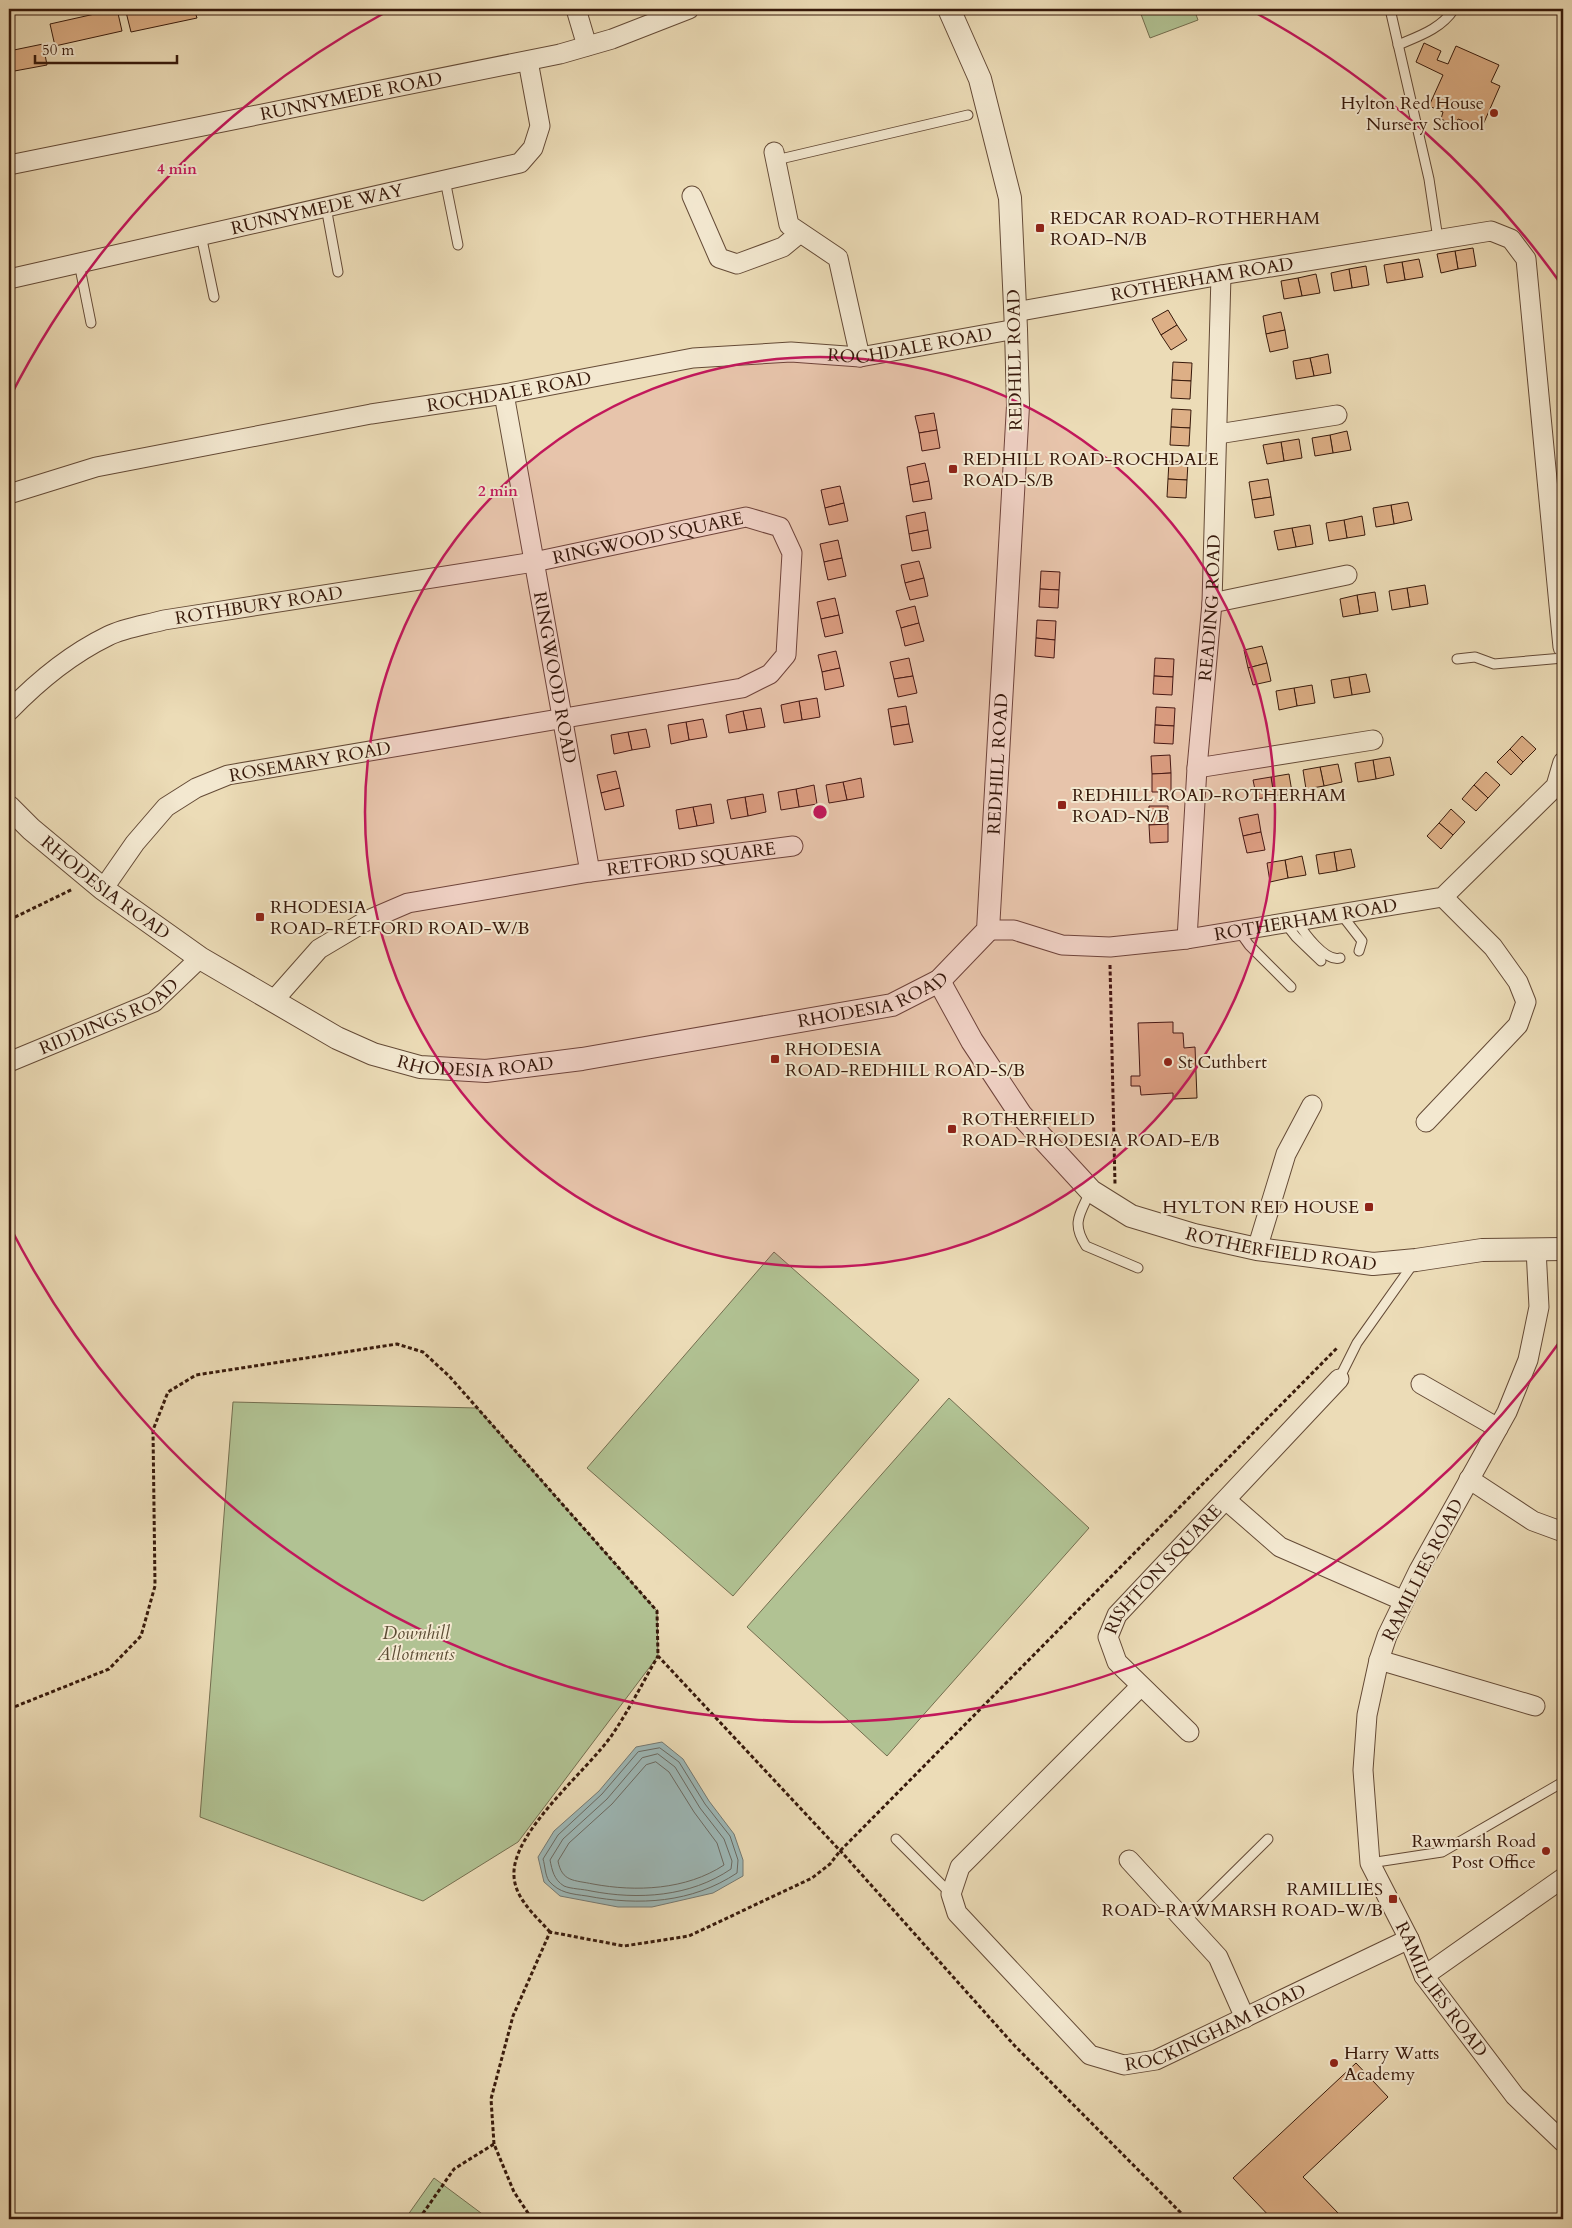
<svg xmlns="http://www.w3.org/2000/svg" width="1572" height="2228" viewBox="0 0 1572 2228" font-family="Cardo,serif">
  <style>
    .green { fill: #b1c293; stroke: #746e4f }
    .water { fill: #9db9b9; stroke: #747973 }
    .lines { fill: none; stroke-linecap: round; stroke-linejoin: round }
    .shore { stroke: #6a6962; stroke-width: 1 }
    .building { fill: #ddaf86; stroke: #37190b }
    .service-casing { stroke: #644a36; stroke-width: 11 }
    .minor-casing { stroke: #644a36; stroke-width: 21 }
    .tertiary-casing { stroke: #644a36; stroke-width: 24 }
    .path { stroke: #37190b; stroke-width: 3; stroke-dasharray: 4 2.5; stroke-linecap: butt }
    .service { stroke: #f3e8d0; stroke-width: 9 }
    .minor { stroke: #f3e8d0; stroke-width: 19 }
    .tertiary { stroke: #f3e8d0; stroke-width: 22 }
    .ring { fill: none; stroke: #c2185b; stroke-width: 2.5 }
    .poi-dot { fill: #8f2418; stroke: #f3e8d0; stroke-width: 2 }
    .labels { text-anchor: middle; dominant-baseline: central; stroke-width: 4; stroke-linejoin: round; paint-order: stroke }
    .street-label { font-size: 18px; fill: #37190b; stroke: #f3e8d0 }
    .poi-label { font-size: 18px; fill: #37190b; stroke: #f3e8d0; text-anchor: start }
    .park-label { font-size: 18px; font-style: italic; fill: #5c4c34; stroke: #f3e8d0 }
    .centre { fill: #c2185b; stroke: #f3e8d0; stroke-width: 2.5 }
    .ring-label { font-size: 15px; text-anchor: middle; font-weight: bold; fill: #c2185b; stroke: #f3e8d0; stroke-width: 4; stroke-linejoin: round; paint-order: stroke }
  </style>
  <rect width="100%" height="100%" fill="#ecdcb7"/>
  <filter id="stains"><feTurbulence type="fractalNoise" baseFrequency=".004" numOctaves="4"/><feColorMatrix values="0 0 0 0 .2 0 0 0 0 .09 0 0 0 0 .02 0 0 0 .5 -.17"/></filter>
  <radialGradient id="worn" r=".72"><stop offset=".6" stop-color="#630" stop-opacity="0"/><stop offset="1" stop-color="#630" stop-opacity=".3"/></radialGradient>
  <g class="green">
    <path d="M1139 9H1194L1198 20 1150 38Z"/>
    <path d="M774 1252 919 1380 733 1596 587 1468Z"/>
    <path d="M949 1398 1089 1528 887 1756 747 1627Z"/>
    <path d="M233 1402 477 1408 657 1611 658 1656 518 1842 423 1901 200 1817Z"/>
    <path d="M434 2178 489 2219H405Z"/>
  </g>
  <path class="water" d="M662 1742 683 1759 709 1801 734 1834 743 1860V1876L713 1893 652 1907H618L560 1896 544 1882 538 1857 554 1831 599 1791 636 1747Z"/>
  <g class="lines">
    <g class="shore">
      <path d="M660 1748 679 1762 705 1804 730 1836 738 1860 737 1873C692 1903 639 1906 587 1896 572 1894 559 1893 549 1881 545 1875 545 1865 543 1859L558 1835 602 1794 638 1752Z"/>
      <path d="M658 1754 675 1767 700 1808 724 1839 732 1861 731 1869C690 1897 638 1900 591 1891 583 1889 571 1889 564 1886 554 1880 552 1870 550 1860L563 1839 607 1799 642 1758Z"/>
      <path d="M656 1762 669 1772 694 1812 717 1843 724 1865C686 1890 636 1892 593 1884 574 1880 562 1882 558 1861L569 1843 612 1804 646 1765Z"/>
    </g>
  </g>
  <g class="building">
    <path d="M117 9 122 31 55 46 50 24Z"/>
    <path d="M140 9H194L197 18 131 32 126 12Z"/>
    <path d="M1424 43 1441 51 1437 60 1448 64 1456 46 1499 65 1491 82 1500 86 1482 127 1458 119 1455 125 1441 119 1443 112 1429 106 1443 75 1416 62Z"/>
    <path d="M43 44 47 65 9 72V51Z"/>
    <path d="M1473 248 1476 266 1458 269 1455 251Z"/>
    <path d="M1455 251 1458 269 1441 273 1437 254Z"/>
    <path d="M1419 259 1423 277 1405 280 1402 262Z"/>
    <path d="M1402 262 1405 280 1387 283 1384 265Z"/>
    <path d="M1366 266 1369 285 1352 288 1349 269Z"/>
    <path d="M1349 269 1352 288 1334 291 1331 273Z"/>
    <path d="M1316 274 1320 293 1302 296 1298 278Z"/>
    <path d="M1298 278 1302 296 1284 299 1281 281Z"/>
    <path d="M1168 310 1177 325 1161 335 1152 319Z"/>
    <path d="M1281 312 1285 330 1266 334 1263 316Z"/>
    <path d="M1177 325 1187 340 1171 350 1161 335Z"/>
    <path d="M1285 330 1288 348 1270 352 1266 334Z"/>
    <path d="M1328 354 1331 373 1314 376 1310 358Z"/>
    <path d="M1310 358 1314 376 1296 379 1293 361Z"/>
    <path d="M1173 362 1192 363 1191 381 1172 380Z"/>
    <path d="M1172 380 1191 381 1190 399 1171 398Z"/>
    <path d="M1172 409 1191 410 1190 428 1171 427Z"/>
    <path d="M934 413 937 430 919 433 915 416Z"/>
    <path d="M1171 427 1190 428 1189 446 1170 445Z"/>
    <path d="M937 430 940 448 922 451 919 433Z"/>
    <path d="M1347 431 1351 450 1333 453 1330 435Z"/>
    <path d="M1330 435 1333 453 1315 456 1312 438Z"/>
    <path d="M1299 439 1302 458 1284 461 1281 442Z"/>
    <path d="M1281 442 1284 461 1267 464 1263 445Z"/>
    <path d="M1169 461 1188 462 1187 480 1168 479Z"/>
    <path d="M925 463 929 481 910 485 907 467Z"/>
    <path d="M1168 479 1187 480 1186 498 1167 497Z"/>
    <path d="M1268 479 1271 497 1252 500 1249 482Z"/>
    <path d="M929 481 932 499 913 502 910 485Z"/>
    <path d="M840 486 844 503 825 508 821 490Z"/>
    <path d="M1271 497 1274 515 1255 518 1252 500Z"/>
    <path d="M1408 502 1412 520 1394 524 1391 505Z"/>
    <path d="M844 503 848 521 829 525 825 508Z"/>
    <path d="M1391 505 1394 524 1376 527 1373 508Z"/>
    <path d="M925 512 928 530 909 534 906 516Z"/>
    <path d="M1362 516 1365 535 1347 538 1344 520Z"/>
    <path d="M1344 520 1347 538 1329 541 1326 523Z"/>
    <path d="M1310 525 1313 544 1296 547 1292 528Z"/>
    <path d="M1292 528 1296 547 1278 550 1274 531Z"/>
    <path d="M928 530 931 548 912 551 909 534Z"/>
    <path d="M838 540 842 558 824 562 820 544Z"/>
    <path d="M842 558 846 576 828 580 824 562Z"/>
    <path d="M919 561 924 578 905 583 901 565Z"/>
    <path d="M1041 571 1060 572 1059 590 1040 589Z"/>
    <path d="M924 578 928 596 910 600 905 583Z"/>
    <path d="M1425 585 1428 604 1410 607 1407 588Z"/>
    <path d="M1407 588 1410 607 1392 610 1389 591Z"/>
    <path d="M1040 589 1059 590 1058 608 1039 607Z"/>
    <path d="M1375 592 1378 611 1360 614 1357 595Z"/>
    <path d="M1357 595 1360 614 1343 617 1340 599Z"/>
    <path d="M835 598 839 615 821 619 817 602Z"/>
    <path d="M915 606 919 623 901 628 896 611Z"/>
    <path d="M839 615 843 633 825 637 821 619Z"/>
    <path d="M1037 620 1056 621 1055 640 1036 638Z"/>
    <path d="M919 623 924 641 905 646 901 628Z"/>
    <path d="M1036 638 1055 640 1054 658 1035 656Z"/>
    <path d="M1262 646 1267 663 1248 668 1244 650Z"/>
    <path d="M836 651 840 668 822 672 818 655Z"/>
    <path d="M909 658 913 676 894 679 890 662Z"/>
    <path d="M1155 658 1174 659 1173 677 1154 676Z"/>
    <path d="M1267 663 1271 681 1253 685 1248 668Z"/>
    <path d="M840 668 844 686 825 690 822 672Z"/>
    <path d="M1366 674 1370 692 1352 695 1349 677Z"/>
    <path d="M913 676 917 693 898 697 894 679Z"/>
    <path d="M1154 676 1173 677 1172 695 1153 694Z"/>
    <path d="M1349 677 1352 695 1334 698 1331 680Z"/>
    <path d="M1312 685 1315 703 1297 706 1294 688Z"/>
    <path d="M1294 688 1297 706 1279 710 1276 691Z"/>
    <path d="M817 698 820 717 802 720 799 701Z"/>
    <path d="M799 701 802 720 784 723 781 705Z"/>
    <path d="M906 706 909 724 891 727 888 709Z"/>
    <path d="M1156 707 1175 708 1174 726 1155 725Z"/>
    <path d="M761 708 765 727 747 730 743 711Z"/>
    <path d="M743 711 747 730 729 733 726 715Z"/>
    <path d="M703 719 707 737 689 740 686 722Z"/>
    <path d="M686 722 689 740 671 744 668 725Z"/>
    <path d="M909 724 913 742 894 745 891 727Z"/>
    <path d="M1155 725 1174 726 1173 744 1154 743Z"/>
    <path d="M646 729 650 747 632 750 628 732Z"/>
    <path d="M628 732 632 750 614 754 611 735Z"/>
    <path d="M1522 736 1536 749 1523 762 1510 749Z"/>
    <path d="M1510 749 1523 762 1511 775 1497 762Z"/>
    <path d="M1170 755 1171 773 1152 774 1151 756Z"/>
    <path d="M1390 757 1394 775 1376 779 1373 760Z"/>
    <path d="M1373 760 1376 779 1358 782 1355 763Z"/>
    <path d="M1338 764 1342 782 1324 786 1320 767Z"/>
    <path d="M1320 767 1324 786 1306 789 1303 770Z"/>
    <path d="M616 771 620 788 601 793 597 775Z"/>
    <path d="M1486 772 1500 785 1488 798 1474 785Z"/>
    <path d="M1171 773V792H1152V774Z"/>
    <path d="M1289 774 1292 792 1274 796 1271 777Z"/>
    <path d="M1271 777 1274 796 1257 799 1253 780Z"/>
    <path d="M861 778 864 797 847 800 843 782Z"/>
    <path d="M843 782 847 800 829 803 826 785Z"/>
    <path d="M814 785 817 804 799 807 796 789Z"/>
    <path d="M1474 785 1488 798 1476 811 1462 799Z"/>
    <path d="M620 788 624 806 605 810 601 793Z"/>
    <path d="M796 789 799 807 781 810 778 792Z"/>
    <path d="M763 794 766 812 748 816 745 797Z"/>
    <path d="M745 797 748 816 731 819 727 800Z"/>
    <path d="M711 804 714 823 697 826 693 807Z"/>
    <path d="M1149 806H1168V824L1149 825Z"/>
    <path d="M693 807 697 826 679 829 676 810Z"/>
    <path d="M1451 809 1465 822 1453 835 1439 823Z"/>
    <path d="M1258 814 1261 832 1243 836 1239 818Z"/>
    <path d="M1439 823 1453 835 1441 849 1427 836Z"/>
    <path d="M1168 824V842L1150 843 1149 825Z"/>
    <path d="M1261 832 1265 850 1247 853 1243 836Z"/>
    <path d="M1351 849 1355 867 1337 871 1334 852Z"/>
    <path d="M1334 852 1337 871 1319 874 1316 855Z"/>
    <path d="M1302 856 1306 875 1288 878 1285 860Z"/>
    <path d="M1285 860 1288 878 1270 882 1267 863Z"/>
    <path d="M1173 1022V1033H1183L1184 1048 1195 1047 1197 1098 1173 1099V1093L1141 1095 1140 1086H1131V1076H1140L1138 1023Z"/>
    <path d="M1356 2063 1388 2097 1303 2177 1340 2215 1335 2219H1272L1233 2178Z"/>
  </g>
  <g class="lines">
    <g class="service-casing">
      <g id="service">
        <path d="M1390 9 1429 179 1438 239"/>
        <path d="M1398 45C1419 36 1441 29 1454 9"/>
        <path d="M776 160 968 115"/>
        <path d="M445 180 458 245"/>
        <path d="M326 207 338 272"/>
        <path d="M201 235 214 297"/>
        <path d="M79 263 91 323"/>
        <path d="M1457 659 1475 657 1494 664 1563 658"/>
        <path d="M1341 914 1362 941 1359 951"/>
        <path d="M1297 921C1304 933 1325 962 1340 958"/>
        <path d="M1285 923 1296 937 1321 961"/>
        <path d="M1239 931 1249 945 1291 987"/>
        <path d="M1090 1192C1080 1214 1071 1223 1086 1246L1138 1268"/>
        <path d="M1339 1379 1357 1343 1413 1264"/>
        <path d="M896 1839 951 1894"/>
        <path d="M1370 1863 1442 1852 1563 1782"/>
        <path d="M1185 1921 1268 1839"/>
      </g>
    </g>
    <g class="minor-casing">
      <g id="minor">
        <path d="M576 9 587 46"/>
        <path d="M774 152 789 225 838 258 860 357"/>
        <path id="s1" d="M9 165 560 54 612 39 689 9"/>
        <path d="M692 196 719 258 737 264 783 247 800 233"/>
        <path id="s2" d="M9 279 520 163 533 148 540 126 528 61"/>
        <path id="s3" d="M1015 312 1221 275 1491 231 1511 239 1526 259 1563 647"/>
        <path id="s4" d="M504 394 590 872"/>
        <path d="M1218 434 1337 415"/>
        <path id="s5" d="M9 494 96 467 371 414 504 394 693 358 791 352 860 357 1016 329"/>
        <path d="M1212 603 1347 575"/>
        <path id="s6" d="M9 711C37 682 71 654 108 636 124 628 146 625 164 620L534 562 746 517 780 527 792 553 786 655 770 674 742 688 228 775 196 788 166 807 135 843 103 889"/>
        <path d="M1197 768 1373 740"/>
        <path id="s7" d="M988 930H1014L1062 945 1110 947 1187 939 1443 897 1556 786 1563 762"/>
        <path id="s8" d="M1187 939 1197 768 1212 603 1221 275"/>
        <path id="s9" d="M274 1000 319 949 366 921 408 903 590 872 793 846"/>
        <path id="s10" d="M9 1062 154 1002 200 958"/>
        <path d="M1426 1122 1518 1025 1526 1002 1518 982 1493 947 1443 897"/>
        <path d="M1257 1249 1286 1154 1312 1105"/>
        <path id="s11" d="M1536 1249 1539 1307 1528 1360 1507 1412 1419 1570 1387 1636 1379 1660 1367 1715 1363 1770 1370 1863 1409 1939 1424 1976 1515 2096 1563 2142"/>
        <path d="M1421 1384 1498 1428"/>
        <path d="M1469 1479 1533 1521 1563 1532"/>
        <path d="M1226 1500 1280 1547 1404 1601"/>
        <path d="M1379 1660 1535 1706"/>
        <path id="s12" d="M1140 1687 960 1867 951 1894 957 1913 1090 2055 1124 2065 1156 2060 1409 1939"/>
        <path id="s13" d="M1189 1732 1117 1662 1108 1637 1117 1615 1339 1379"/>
        <path d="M1129 1860 1218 1957 1245 2018"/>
        <path d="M1424 1976 1563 1878"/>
      </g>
    </g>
    <g class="tertiary-casing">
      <g id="tertiary">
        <path id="s14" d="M9 807 31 829 103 889 200 958 337 1038 373 1054 420 1067 486 1071 582 1059 892 1005 939 981 988 930 1018 406 1016 329 1010 198 980 79 949 9"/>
        <path id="s15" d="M939 981 972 1041 1021 1115 1091 1191 1131 1216 1194 1235 1257 1249 1373 1264 1416 1260 1482 1250 1563 1249"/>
      </g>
    </g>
    <g class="path">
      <path d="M9 920 73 889"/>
      <path d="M1110 965 1115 1184"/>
      <path d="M9 1709 109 1669 141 1636 155 1586 153 1430 168 1392 196 1375 397 1344 423 1352 449 1376 657 1611 658 1656 846 1857 1014 2045 1187 2219"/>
      <path d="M550 1932C536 1916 515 1899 514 1876 511 1832 588 1770 612 1735 629 1710 643 1682 658 1656"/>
      <path d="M494 2144 491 2099 513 2016 550 1932 624 1946 689 1936 812 1878 830 1864 840 1851 1338 1347"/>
      <path d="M419 2219 454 2169 494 2144 514 2192 532 2219"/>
    </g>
    <use href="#service" class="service"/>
    <use href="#minor" class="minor"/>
    <use href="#tertiary" class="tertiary"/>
  </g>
  <circle cx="820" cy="812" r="455" fill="#c2185b" fill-opacity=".12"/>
  <g class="ring">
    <circle cx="820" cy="812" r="455"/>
    <path d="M1561 1340A910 910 0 0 1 9 1225M9 399A910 910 0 0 1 386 12M1254 12A910 910 0 0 1 1561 284"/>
  </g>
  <g class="poi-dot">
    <circle cx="1494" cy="113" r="5"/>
    <rect x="1035" y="223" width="10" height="10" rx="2.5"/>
    <rect x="948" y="464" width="10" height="10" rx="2.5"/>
    <rect x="1057" y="800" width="10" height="10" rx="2.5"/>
    <rect x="255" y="912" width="10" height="10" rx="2.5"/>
    <rect x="770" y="1054" width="10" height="10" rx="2.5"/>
    <circle cx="1168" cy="1062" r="5"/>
    <rect x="947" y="1124" width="10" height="10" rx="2.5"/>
    <rect x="1364" y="1202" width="10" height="10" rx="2.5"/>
    <circle cx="1546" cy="1851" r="5"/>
    <rect x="1388" y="1894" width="10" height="10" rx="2.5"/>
    <circle cx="1334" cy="2063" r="5"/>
  </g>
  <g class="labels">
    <g class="street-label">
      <text stroke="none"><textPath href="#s1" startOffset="349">RUNNYMEDE ROAD</textPath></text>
      <text stroke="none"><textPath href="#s2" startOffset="316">RUNNYMEDE WAY</textPath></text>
      <text stroke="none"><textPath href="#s3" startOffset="190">ROTHERHAM ROAD</textPath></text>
      <text stroke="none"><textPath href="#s5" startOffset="916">ROCHDALE ROAD</textPath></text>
      <text transform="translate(1015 360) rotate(-91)">REDHILL ROAD</text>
      <text stroke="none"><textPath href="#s5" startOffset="511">ROCHDALE ROAD</textPath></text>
      <text stroke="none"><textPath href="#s6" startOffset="674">RINGWOOD SQUARE</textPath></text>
      <text stroke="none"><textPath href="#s6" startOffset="279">ROTHBURY ROAD</textPath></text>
      <text stroke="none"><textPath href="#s8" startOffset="332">READING ROAD</textPath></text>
      <text stroke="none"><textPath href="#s4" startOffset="288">RINGWOOD ROAD</textPath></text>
      <text transform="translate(310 762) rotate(-10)">ROSEMARY ROAD</text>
      <text stroke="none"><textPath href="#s14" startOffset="1258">REDHILL ROAD</textPath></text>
      <text stroke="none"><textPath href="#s9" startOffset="455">RETFORD SQUARE</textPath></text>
      <text stroke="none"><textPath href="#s14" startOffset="126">RHODESIA ROAD</textPath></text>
      <text stroke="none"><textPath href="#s7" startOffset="322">ROTHERHAM ROAD</textPath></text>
      <text stroke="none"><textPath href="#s14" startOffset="951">RHODESIA ROAD</textPath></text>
      <text stroke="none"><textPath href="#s10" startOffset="110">RIDDINGS ROAD</textPath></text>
      <text stroke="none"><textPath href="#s14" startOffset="546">RHODESIA ROAD</textPath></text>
      <text stroke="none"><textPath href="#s15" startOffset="462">ROTHERFIELD ROAD</textPath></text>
      <text transform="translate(1423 1570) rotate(-63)">RAMILLIES ROAD</text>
      <text stroke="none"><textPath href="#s13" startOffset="215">RISHTON SQUARE</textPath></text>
      <text stroke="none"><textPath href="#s11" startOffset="798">RAMILLIES ROAD</textPath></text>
      <text stroke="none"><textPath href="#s12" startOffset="632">ROCKINGHAM ROAD</textPath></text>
    </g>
    <g class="poi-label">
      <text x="1484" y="103" text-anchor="end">Hylton Red House<tspan x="1484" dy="21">Nursery School</tspan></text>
      <text x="1050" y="218">REDCAR ROAD-ROTHERHAM<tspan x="1050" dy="21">ROAD-N/B</tspan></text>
      <text x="963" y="459">REDHILL ROAD-ROCHDALE<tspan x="963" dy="21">ROAD-S/B</tspan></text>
      <text x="1072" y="795">REDHILL ROAD-ROTHERHAM<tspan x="1072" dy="21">ROAD-N/B</tspan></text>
      <text x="270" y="907">RHODESIA<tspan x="270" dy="21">ROAD-RETFORD ROAD-W/B</tspan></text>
      <text x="785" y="1049">RHODESIA<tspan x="785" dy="21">ROAD-REDHILL ROAD-S/B</tspan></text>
      <text x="1178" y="1062">St Cuthbert</text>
      <text x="962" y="1119">ROTHERFIELD<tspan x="962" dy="21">ROAD-RHODESIA ROAD-E/B</tspan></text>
      <text x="1359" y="1207" text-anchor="end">HYLTON RED HOUSE</text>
      <text x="1536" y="1841" text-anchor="end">Rawmarsh Road<tspan x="1536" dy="21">Post Office</tspan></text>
      <text x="1383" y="1889" text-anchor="end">RAMILLIES<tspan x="1383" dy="21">ROAD-RAWMARSH ROAD-W/B</tspan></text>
      <text x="1344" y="2053">Harry Watts<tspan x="1344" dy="21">Academy</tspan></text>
    </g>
    <g class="park-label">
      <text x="416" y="1633">Downhill<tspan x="416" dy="21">Allotments</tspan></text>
    </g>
  </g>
  <circle cx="820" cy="812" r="8" class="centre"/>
  <g class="ring-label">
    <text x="177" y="174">4 min</text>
    <text x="498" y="496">2 min</text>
  </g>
  <rect width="1572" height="2228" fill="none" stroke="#ecdcb7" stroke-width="30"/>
  <rect x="10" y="10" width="1552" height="2208" fill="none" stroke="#37190b" stroke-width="2.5"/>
  <rect x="15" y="15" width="1542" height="2198" fill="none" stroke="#37190b"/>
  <path d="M35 55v8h142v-8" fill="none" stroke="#37190b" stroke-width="2.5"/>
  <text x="42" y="55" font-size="15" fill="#37190b" stroke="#f3e8d0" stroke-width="4" paint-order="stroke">50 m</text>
  <rect width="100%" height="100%" filter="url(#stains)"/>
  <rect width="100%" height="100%" fill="url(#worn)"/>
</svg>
